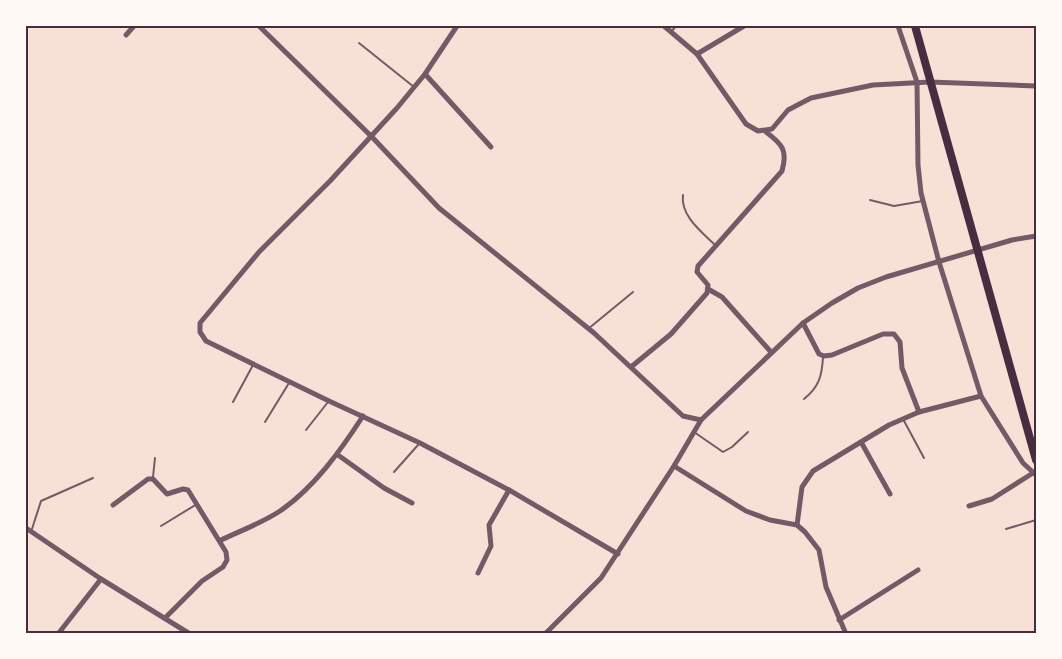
<svg xmlns="http://www.w3.org/2000/svg" width="1062" height="659" viewBox="0 0 1062 659" font-family="'Noto Sans',sans-serif">
  <style>
    .lines { fill: none; stroke-linecap: round; stroke-linejoin: round }
    .service { stroke: #755966; stroke-width: 2 }
    .minor { stroke: #755966; stroke-width: 5 }
    .primary { stroke: #4a2c40; stroke-width: 8 }
    .neatline { fill: none; stroke: #4a2c40; stroke-width: 2 }
  </style>
  <rect width="100%" height="100%" fill="#f7e1d7"/>
  <g class="lines">
    <g class="service">
      <path d="M671 32 676 26"/>
      <path d="M359 43 414 87"/>
      <path d="M683 195C680 216 703 233 716 246"/>
      <path d="M870 200 894 206 923 201"/>
      <path d="M588 329 633 292"/>
      <path d="M804 399C819 387 822 376 823 357"/>
      <path d="M233 402 253 365"/>
      <path d="M903 419 924 458"/>
      <path d="M265 422 289 383"/>
      <path d="M306 430 328 402"/>
      <path d="M694 432 723 452 732 447 748 432"/>
      <path d="M394 472 418 445"/>
      <path d="M153 477 155 458"/>
      <path d="M161 526 197 504"/>
      <path d="M32 529 41 501 93 478"/>
      <path d="M1006 529 1036 520"/>
    </g>
    <g class="minor">
      <path d="M259 26 372 137 439 208 594 333 683 416 701 420"/>
      <path d="M457 26 425 74 397 108 330 181 259 252 200 323V332L206 341 329 401 420 443 509 490 618 554"/>
      <path d="M664 26 697 54 746 124 758 131 772 129 788 110 811 98 873 85 930 82 1036 86"/>
      <path d="M898 26 917 82 918 165 921 193 939 262 981 396 1023 463 1036 475"/>
      <path d="M126 35 134 26"/>
      <path d="M697 54 744 26"/>
      <path d="M425 74 491 147"/>
      <path d="M708 289 722 297 771 352"/>
      <path d="M803 323 819 354 824 356 832 355 883 334H894L900 342 902 368 919 412"/>
      <path d="M631 367 671 334 707 293 708 285 697 272 698 266 782 171C788 150 782 144 766 132"/>
      <path d="M861 442 890 494"/>
      <path d="M338 455 384 488 412 503"/>
      <path d="M674 466 746 511 770 520 797 525 805 532 819 550 826 587 846 634"/>
      <path d="M113 505 148 479H153L167 494 183 489 188 490 226 552 227 560 223 567 202 581 165 618"/>
      <path d="M969 506 992 499 1033 473"/>
      <path d="M797 525 802 487 813 471 889 425 919 412 981 396"/>
      <path d="M26 528 101 579 190 634"/>
      <path d="M221 540C240 531 262 523 280 511 314 488 341 450 363 416"/>
      <path d="M478 573 491 546 489 525 509 490"/>
      <path d="M839 620 918 570"/>
      <path d="M58 634 101 579"/>
      <path d="M545 634 601 578 674 466 701 420 803 323 832 303 858 288 886 277 1012 240 1036 236"/>
    </g>
    <path class="primary" d="M915 26 1036 460"/>
  </g>
  <rect width="1062" height="659" fill="none" stroke="#fffaf5" stroke-width="54"/>
  <rect x="27" y="27" width="1008" height="605" class="neatline"/>
</svg>
